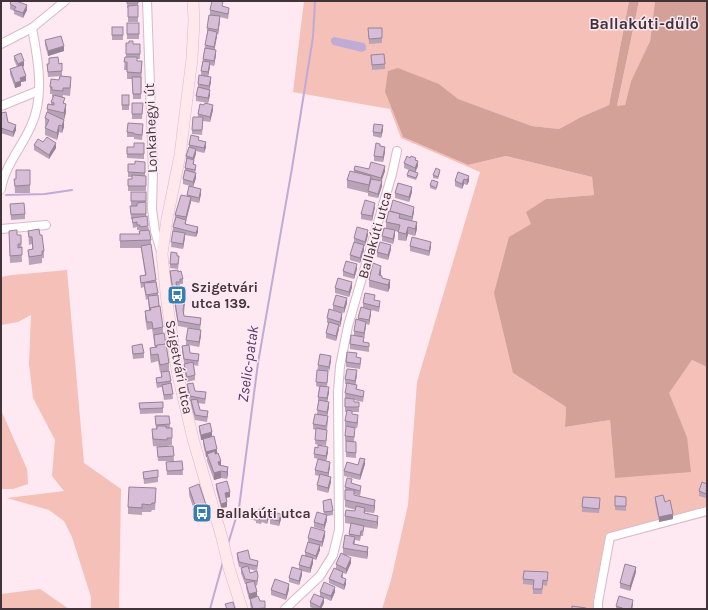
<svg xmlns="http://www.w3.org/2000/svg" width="708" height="610" viewBox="0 0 708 610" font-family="Karla,sans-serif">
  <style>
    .green { fill: #f4c0b8 }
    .forest { fill: #d4a199 }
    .water { fill: #bfabd6 }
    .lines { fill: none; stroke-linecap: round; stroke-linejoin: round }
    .stream { stroke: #bfabd6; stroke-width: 2 }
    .street-casing { stroke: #dab8c9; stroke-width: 10 }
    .secondary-casing { stroke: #dab8c9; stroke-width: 12 }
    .street { stroke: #fff; stroke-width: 8 }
    .secondary { stroke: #ffe9ed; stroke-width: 11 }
    .wall { fill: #b9a3b9 }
    .shaded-wall { fill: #968496 }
    .building { fill: #d7bdd7; stroke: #968496 }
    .labels { text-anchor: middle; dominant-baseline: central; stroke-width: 3; stroke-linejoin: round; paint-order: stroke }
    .street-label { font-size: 14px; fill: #40333a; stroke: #fee8f2 }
    .poi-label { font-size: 14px; font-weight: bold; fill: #40333a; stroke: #fee8f2; text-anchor: start }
    .water-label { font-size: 15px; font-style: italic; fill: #50356a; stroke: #fee8f2 }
    .quarter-label { font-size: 16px; font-weight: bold; fill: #40333a; stroke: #fee8f2 }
  </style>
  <rect width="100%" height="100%" fill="#fee8f2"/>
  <g class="green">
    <path d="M304 1H629L609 105 581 117 559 129 532 126 457 99 439 84 385 92 403 137 468 165 506 156 592 177 594 195 546 199 531 224 513 373 566 407 565 427 610 420 615 478 687 437 668 393 692 360 707 367V506L606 534 593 602V609H382L391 580 408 505 417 382 480 172 401 138 390 109 293 92Z"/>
    <path d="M639 1H655L650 41 631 81 625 106H617Z"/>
    <path d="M67 270 84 463 121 489 119 609H91V597L72 537 64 521 49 510 7 498 64 491 52 476 55 440 33 398 29 364 31 315 18 322 1 325V277L12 275Z"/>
    <path d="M1 410 27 469 28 484 13 489H1Z"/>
    <path d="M40 589 69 609H1V594Z"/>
  </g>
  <path class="forest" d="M629 1H639L617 106 625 105 631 81 650 41 655 1H707V367L692 360 669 393 687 437 691 472 615 478 610 420 565 427 566 407 513 373 494 293 509 237 531 224 526 212 546 199 594 195 592 177 506 156 468 165 403 137 385 92 388 71 398 68 439 84 458 99 532 126 559 129 581 117 609 105Z"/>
  <path class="water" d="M334 37 364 43 366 46V50L362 52 333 45 331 42V39Z"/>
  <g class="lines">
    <g class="stream">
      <path d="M6 195 45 194 72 190"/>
      <path d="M228 544 239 508 258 363 292 168 313 37 315 1"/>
      <path d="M210 609 223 562"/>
    </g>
    <g class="street-casing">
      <g id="street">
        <path d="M147 1 153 171 152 209 155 231 161 251"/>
        <path d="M1 44 32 28 65 1"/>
        <path d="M1 106 38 91"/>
        <path d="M1 189C5 165 22 147 31 126 45 96 38 59 32 28"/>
        <path d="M1 229 46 225"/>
        <path d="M285 609 320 576 333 555 339 530 338 392 340 366 348 326 392 174 397 151"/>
        <path d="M598 609V602L610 537 707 511"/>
      </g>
    </g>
    <g class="secondary-casing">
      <path id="secondary" d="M193 1 194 21 192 59 180 155 167 219 162 254 167 302 177 371 193 439 222 538 229 568 242 609"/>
    </g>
    <use href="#street" class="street"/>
    <use href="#secondary" class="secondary"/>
  </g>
  <g class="wall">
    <path d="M127 1H138V22H128V8H127Z"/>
    <path d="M10 4 27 10 23 18 14 14V11L10 9Z"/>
    <path d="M223 7 229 13 228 19 220 17 218 35 217 34 214 50 216 55 214 66 210 65 208 76 211 82 209 90 210 95 208 103 196 101V96L198 89V84L201 75V71L207 33V28L210 15V10Z"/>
    <rect x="127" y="23" width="12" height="16"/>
    <rect x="112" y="27" width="11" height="13"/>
    <path d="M368 28 382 38V43L369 44Z"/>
    <path d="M45 40 64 51 48 56 45 45Z"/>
    <path d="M133 44H140V59H137V61H142L141 99H133L132 79H127V70H124L125 57H126V54Z"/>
    <path d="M371 55 385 64V69L372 70Z"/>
    <path d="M14 56 24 66 23 67 26 81 21 82V86L15 88 10 74V69L17 67 14 60Z"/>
    <path d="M49 58 59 64 62 71V76L48 77 47 64H49Z"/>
    <path d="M71 85 70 96 63 95V97L66 112 64 120V127L62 133 59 132 57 140 45 135V128L46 126H45V118L47 113V109L51 104V102L53 98 52 97V94H50V87Z"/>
    <rect x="122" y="95" width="7" height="15"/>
    <path d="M143 103 142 119H132V114Z"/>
    <path d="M213 110 210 122 203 121 202 135 192 134V130L198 117V114Z"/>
    <path d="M1 113 8 122 16 130 13 137 1 133Z"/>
    <path d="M143 129 142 140 134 139V137H127V132Z"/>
    <path d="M383 130 381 138 373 136V132Z"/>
    <path d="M199 140 206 147 204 153 196 151 194 160V164L196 170 195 173 196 178 193 187 201 194 199 203 191 201 186 221V224L198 232 196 237 185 235 183 249 171 247 173 227 175 218V215L187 196V195L190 186 183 184V179L185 171V168L186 161V156L189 147V145Z"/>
    <path d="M43 142 56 148 49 159 34 150V145Z"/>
    <path d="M144 143V159L127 158V147H134Z"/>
    <path d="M380 146 385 152 383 162 374 161V156Z"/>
    <path d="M416 160 418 166 415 172 418 175 416 180 407 177V175L409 170 404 168V163Z"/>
    <path d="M145 162V176H146V191H128V179H132V177H128V164H135Z"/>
    <path d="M369 169 385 171 381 181 382 186 378 198 368 196V193L347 188V180L354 172V170Z"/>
    <path d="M30 170V193H15L14 179H16Z"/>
    <path d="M440 172 438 179 433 178V175Z"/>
    <path d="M458 172 469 181 467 185 464 184 462 189 455 186V181Z"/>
    <path d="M430 185H438L436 190 430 188Z"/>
    <path d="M131 192H146V216L151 240V245L156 280 158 293V298L163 327V333L169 363V371L171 381 173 399 164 400 162 387 157 388 156 383V378L161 377V372H160L158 361 151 363 150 356V348L155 347 152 329 147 330 145 318V311L149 310 148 299 146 300 144 287 141 288 140 280V276L145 275 141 248H120V234H139V231H140V230H137V227L133 228 132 219H131L130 206H131Z"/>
    <path d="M412 192 409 202 395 198V193Z"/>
    <path d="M10 204 25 214V219L11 220Z"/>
    <path d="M375 207 372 221 361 219V214Z"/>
    <path d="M390 211 414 212 412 221 417 229 415 236 408 234 406 241 398 240V232L395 231V235L393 244 382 241V236L386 228V222Z"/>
    <path d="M9 231 17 235H21L22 262 10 263Z"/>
    <path d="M28 231 40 235 44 251V258H42V263L29 265 28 250 32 249V244L29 245Z"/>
    <path d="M368 235 365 246H364V250L360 263 350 260V255L354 243V238Z"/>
    <path d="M410 246 431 247 429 256 410 251Z"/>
    <path d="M391 249 388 260 377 257V252Z"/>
    <path d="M177 256 179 261 178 269 170 268V264Z"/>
    <path d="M357 269 354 279 343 276V271Z"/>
    <path d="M170 271 183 279V284H180V286L177 287 186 294 184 299 179 298 185 304 184 313V316L201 323 200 330 178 326 170 276Z"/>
    <path d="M381 273V276L382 278 390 280V287L388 292 369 287V280Z"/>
    <path d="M352 287 349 297 335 293V288Z"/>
    <path d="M375 300 380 306 379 312 371 310V314L369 325 366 324 364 338V342L369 348V352L350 349V344L354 335V331L358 320V318L363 308V303Z"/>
    <path d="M347 303 344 313 333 310V305Z"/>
    <path d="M327 318H342L340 327H339V329L336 341 326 338V333L328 323H327Z"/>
    <path d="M201 335 199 347 189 345 190 353 199 359 198 366 194 365 195 375V380L187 382 184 369 185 364 184 363 182 351V346L188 345H186V340Z"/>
    <path d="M132 346 144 353V358L133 359 132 350Z"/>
    <path d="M357 358 361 363 360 369 346 367V362Z"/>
    <path d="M331 361 328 372 327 387 329 392 327 402 329 407 327 416 328 421 327 430V435L326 446 322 445 328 452 326 461 330 467 328 477 331 482 328 493 317 490V485L319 476 315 475V470L318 459 314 458V454L318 448V445L315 444 316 430 313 429V424L317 414 318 402V397L319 387 316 386 318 365Z"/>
    <path d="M357 375 355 385 357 389 364 395 363 402 354 400V402H359V412H352V414L358 420 357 428H355L354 442 356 447V458L346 457V452L351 442 345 441V436L349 427 345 426V421L347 412H345V393L347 384H345V379Z"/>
    <path d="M187 384 195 391 206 397 205 404 198 403 200 410 208 416 207 422 195 420 191 405V402L190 401 187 389Z"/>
    <path d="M163 402V413L140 414 139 403Z"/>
    <path d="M155 416H169L170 428 172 438V445L167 446H173L174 461H158L157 447H160L153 446 152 436V429H156Z"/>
    <path d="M199 426 212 437 221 465 228 467V474L227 479 221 478 214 480 207 461V457H206L203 444V440H201L199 431Z"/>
    <path d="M182 461 183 475H167L166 462Z"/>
    <path d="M365 464 360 480 344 476V471L358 465Z"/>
    <path d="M143 472 158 477V482L144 484Z"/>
    <path d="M352 483 361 491 360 496 354 494V495L375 507 374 513 365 512V513L378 516V523L377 529 364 527 363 536H361L360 541 355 540V544L368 547V554L367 559 345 555 351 563 346 574 343 573V578L346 584 344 590 329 583V579L336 568V564L343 554V548L349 535 351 524 345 523V516L355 511 356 510 345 507V487Z"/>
    <path d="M216 484 230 497 226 498 227 507 221 508 216 489Z"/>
    <path d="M707 484V497L706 498 699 496V491Z"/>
    <path d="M189 488 207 515 197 519 189 495Z"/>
    <path d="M156 495 155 510H152L151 512H142V515L128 514V507Z"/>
    <path d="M615 496 626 497V511L615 510Z"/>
    <path d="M655 497 665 502 673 519 659 522 655 502Z"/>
    <path d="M323 501 333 511V515L327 516V520L324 530 314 527V522L324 514Z"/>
    <path d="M600 503 599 513 582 512V507Z"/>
    <path d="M258 513 269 517 267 524 262 522 261 524 256 523V521L250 519V516Z"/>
    <path d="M270 519H281L279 526 270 524Z"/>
    <path d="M325 536 322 547 320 546V550L316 560 313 559V563L310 573 302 571V575L299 585 289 582V578L299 570V565L305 556V552L308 542V538Z"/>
    <path d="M237 553 250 559 258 566 257 571 249 569 250 573 258 581 257 586 256 585 257 597 260 601H265V609H251L250 604V599H249L246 588V584H245L241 573V568H243L239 567 237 558Z"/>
    <path d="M636 572 630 591 620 588V583Z"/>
    <path d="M548 577 547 586 543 585 542 594H533V585L523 584V579Z"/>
    <path d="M289 589 286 600 271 595V590Z"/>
    <path d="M320 592H335L331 601 324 598V603L321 609H314L310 607V602L320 597Z"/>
    <path d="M633 605 632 609H616V606Z"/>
  </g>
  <g class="shaded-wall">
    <path d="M27 5V10L23 18V13Z"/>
    <path d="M220 16V21L218 35V30Z"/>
    <path d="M217 32V37L214 52V47Z"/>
    <path d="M64 46V51L48 56V51Z"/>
    <path d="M216 50V55L214 66V61Z"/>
    <path d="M24 61V66L18 69V64Z"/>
    <path d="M210 62V67L208 77V72Z"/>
    <path d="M26 76V81L21 82V86L15 88V83L20 78Z"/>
    <path d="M211 77V82L209 91V86Z"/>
    <path d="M210 90V95L208 103V98Z"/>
    <path d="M66 104V112L64 120V127L62 133V126L64 120V113Z"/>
    <path d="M213 105V110L210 122V117Z"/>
    <path d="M16 125V130L13 137V132Z"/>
    <path d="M59 125V132L57 140V133Z"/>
    <path d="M383 125V130L381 138V133Z"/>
    <path d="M206 142V147L204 153V148Z"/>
    <path d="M56 143V148L49 159V155Z"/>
    <path d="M385 147V152L383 162V157Z"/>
    <path d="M196 149V154L194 160V165L193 164V158Z"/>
    <path d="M418 161V166L415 173V168Z"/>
    <path d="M385 166V171L381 183V178Z"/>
    <path d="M196 173V178L193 187V182Z"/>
    <path d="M469 176V181L467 185V180Z"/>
    <path d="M464 179V184L462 189V184Z"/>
    <path d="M382 181V186L378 198V194Z"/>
    <path d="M412 187V192L409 202V197Z"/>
    <path d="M201 189V194L199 203V198Z"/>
    <path d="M191 197V202L186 221V224H185L186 217Z"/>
    <path d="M375 203V207L372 221V216Z"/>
    <path d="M414 207V212L412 221V217Z"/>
    <path d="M417 222V229L415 236V229Z"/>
    <path d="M198 227V232L196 237V233Z"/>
    <path d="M408 227V234L406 241V234Z"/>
    <path d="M368 230V235L365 246V242Z"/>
    <path d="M395 230V235L393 244V239Z"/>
    <path d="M185 233V238L183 249V244Z"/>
    <path d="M431 242V247L429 256V251Z"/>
    <path d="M364 245V250L360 263V258Z"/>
    <path d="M391 245V249L388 260V255Z"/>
    <path d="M357 264V269L354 279V275Z"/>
    <path d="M381 266V273L379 283V275Z"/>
    <path d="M390 280V287L388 292V285Z"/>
    <path d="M352 282V287L349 297V292Z"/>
    <path d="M347 298V303L344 313V308Z"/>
    <path d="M371 310V314L369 325V320Z"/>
    <path d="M342 313V318L340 327V322Z"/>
    <path d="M366 322V326L364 338V333Z"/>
    <path d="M339 325V329L336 341V336Z"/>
    <path d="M201 330V335L199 347V342Z"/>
    <path d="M331 356V361L329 372V367Z"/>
    <path d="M357 370V375L355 386V381Z"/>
    <path d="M329 387V392L327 403V398Z"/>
    <path d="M329 402V407L327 417V412Z"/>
    <path d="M358 415V420L357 428V423Z"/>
    <path d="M212 432V437L201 440V435Z"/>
    <path d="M328 447V452L326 461V456Z"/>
    <path d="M217 449V454H207V457H206V452Z"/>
    <path d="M365 459V464L360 480V475Z"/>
    <path d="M221 461V468L218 462Z"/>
    <path d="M330 462V467L328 478V473Z"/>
    <path d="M228 467V474L227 479V472Z"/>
    <path d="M221 471V478L214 480V473Z"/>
    <path d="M331 477V482L328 493V488Z"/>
    <path d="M230 492V497L225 498V493Z"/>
    <path d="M375 500V507L374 513V506Z"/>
    <path d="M227 502V507L221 508V504Z"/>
    <path d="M207 508V515L197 519V511Z"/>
    <path d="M269 512V517L267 524V519Z"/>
    <path d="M281 514V519L279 526V521Z"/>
    <path d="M673 514V519L659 522V517Z"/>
    <path d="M327 515V520L324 530V525Z"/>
    <path d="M378 516V523L377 529V522Z"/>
    <path d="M325 531V536L322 547V542Z"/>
    <path d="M320 545V550L316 560V556Z"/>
    <path d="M368 547V554L367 559V552Z"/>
    <path d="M313 558V563L310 573V568Z"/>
    <path d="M351 558V563L346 574V569Z"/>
    <path d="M636 567V572L630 591V586Z"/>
    <path d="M302 570V575L299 585V581Z"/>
    <path d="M346 579V584L344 590V585Z"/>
    <path d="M289 584V589L286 600V595Z"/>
    <path d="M335 587V592L331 601V596Z"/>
    <path d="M257 592V597L249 599V594Z"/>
    <path d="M324 598V603L321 609H320V607Z"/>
    <path d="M633 600V605L632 609H631Z"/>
  </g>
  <g class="building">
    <path d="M11 1H16L27 5 23 13 14 10 16 7 10 4Z"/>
    <rect x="127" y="1" width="11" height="2"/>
    <path d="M212 1H223L222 6 229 8 228 14 210 10Z"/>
    <path d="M138 5V17H128V6Z"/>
    <path d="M209 15 220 16 218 30 207 28Z"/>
    <rect x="127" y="23" width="12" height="11"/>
    <rect x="112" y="27" width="11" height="8"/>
    <path d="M368 28H382V38L369 39Z"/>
    <path d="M208 30 217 32 214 47 205 45Z"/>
    <path d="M61 36 64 46 48 51 45 40Z"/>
    <path d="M129 41H133V44H140V54H126V43H129Z"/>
    <path d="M205 48 216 50 214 61 203 59Z"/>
    <path d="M21 53 24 61 18 64 14 56Z"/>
    <path d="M384 54 385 64 372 65 371 55Z"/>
    <path d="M58 57 59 64 62 63V71L48 72 47 64H49V58Z"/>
    <path d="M125 57H137V61H142L141 73 127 72V62H124Z"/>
    <path d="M203 61 210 62 208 72 201 71Z"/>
    <path d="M22 65 26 76 20 78 21 81 15 83 10 69Z"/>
    <path d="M199 75 211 77 209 86 198 84Z"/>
    <path d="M60 76 71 77 70 88H63V91L52 90V87H50L51 79 59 80Z"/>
    <path d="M132 77H141V94H133Z"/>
    <path d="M198 87 210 90 208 98 196 96Z"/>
    <path d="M54 95 65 98 63 103 66 104 64 113 47 109 48 104 54 105V103L51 102Z"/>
    <rect x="122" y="95" width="7" height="10"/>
    <path d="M132 103H143L142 114H132Z"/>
    <path d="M205 103 213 105 210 117 198 114 200 104 204 105Z"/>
    <path d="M6 112 8 122 16 125 13 132 1 128V113Z"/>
    <path d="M47 112 64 120 62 126 59 125 57 133 45 128 49 120 45 118Z"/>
    <path d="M193 117H203L202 130H192Z"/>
    <path d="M128 123 143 124 142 135 134 134V133L127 132Z"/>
    <path d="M374 124 383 125 381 133 373 132Z"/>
    <path d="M191 135 199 137 198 140 206 142 204 148 189 145Z"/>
    <path d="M47 137 56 143 49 155 34 145 38 139 43 142Z"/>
    <path d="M134 143H144V154H127V147H134Z"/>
    <path d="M376 143 380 144V146L385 147 383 157 374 156Z"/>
    <path d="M189 147 196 149 193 158 186 156Z"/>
    <path d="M407 156 410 158 411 156 416 158 415 160 418 161 415 168 404 163Z"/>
    <path d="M187 158 194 160 193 164 196 165 195 170 185 168Z"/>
    <path d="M135 161 145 162V173L128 172V164H135Z"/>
    <path d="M371 162 385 166 381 178 354 170 355 166 369 169Z"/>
    <path d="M436 168 440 170 438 177 433 175Z"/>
    <path d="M16 170H30V185L15 186 14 179H16Z"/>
    <path d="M185 170 196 173 193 182 183 179Z"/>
    <path d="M409 170 418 173 416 178 407 175Z"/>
    <path d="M350 171 371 176 369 185 347 180Z"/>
    <path d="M458 172 469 176 467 180 464 179 462 184 455 181Z"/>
    <path d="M132 175 146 176V186H128V179H132Z"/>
    <path d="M371 179 382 181 378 194 368 191Z"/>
    <path d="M432 180 438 182 436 188 430 185Z"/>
    <path d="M398 183 412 187 409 197 395 193Z"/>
    <path d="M189 186 201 189 199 198 187 195Z"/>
    <rect x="131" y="192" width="15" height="9"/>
    <path d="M181 195 191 197 186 217 175 215Z"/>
    <path d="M365 200 375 203 372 216 361 214Z"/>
    <path d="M393 200 414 207 412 217 390 211Z"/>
    <path d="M146 202V214H131L130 206H137V203Z"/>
    <path d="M24 203 25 214 11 215 10 204Z"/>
    <path d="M389 211 400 214 399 218 417 222 415 229 408 227 406 234 398 232 400 225 386 222Z"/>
    <path d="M147 216 148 226 140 227V225H137V222L133 223 132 218Z"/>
    <path d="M176 217 186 220 185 224 198 227 196 233 173 227Z"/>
    <path d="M357 227 368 230 365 242 354 238Z"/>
    <path d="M384 228 395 230 393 239 382 236Z"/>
    <path d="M39 229 40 235H42L44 251H42V255L29 257 28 250 33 249 32 237H29L28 231Z"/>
    <path d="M17 230V235H21V244H18V248L22 247V255L10 256 9 231Z"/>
    <path d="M149 230 151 240 120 241V234H140L139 231Z"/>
    <path d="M173 231 185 233 183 244 171 242Z"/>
    <path d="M412 237 431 242 429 251 410 246Z"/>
    <path d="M354 242 364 245 360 258 350 255Z"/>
    <path d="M380 242 391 245 388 255 377 252Z"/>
    <path d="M151 244 156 280 141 283 140 276 146 275 141 246Z"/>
    <path d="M171 252 177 253V256H179L178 264H170Z"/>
    <path d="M346 261 357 264 354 275 343 271Z"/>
    <path d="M373 263 381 266 379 275 382 276V278L390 280 388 285 369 280Z"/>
    <path d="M178 270V272L181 271 183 279H180V282H176L177 288 186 289 184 294 178 293 179 299H185L183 310 184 316 201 318 200 325 178 321 170 271Z"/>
    <path d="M338 278 352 282 349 292 335 288Z"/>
    <path d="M156 282 158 293 146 295 144 283Z"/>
    <path d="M365 293 375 295 374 300 380 301 379 307 363 303Z"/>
    <path d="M158 295 159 306 150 308V310L148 296Z"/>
    <path d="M336 295 347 298 344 308 333 305Z"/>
    <path d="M160 306 163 327 153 329 152 322H147L145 311 151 310 150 308Z"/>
    <path d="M361 307 371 310 369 320 358 318Z"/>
    <path d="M329 309 342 313 340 322 327 318Z"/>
    <path d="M356 319 366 322 364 333 354 331Z"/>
    <path d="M329 322 339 325 336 336 326 333Z"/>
    <path d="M188 328 201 330 199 342 186 340Z"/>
    <path d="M164 333 166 344 155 346 154 335Z"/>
    <path d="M351 335 364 337 363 342 369 343V347L350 344Z"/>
    <path d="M142 344 144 353 133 354 132 346Z"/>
    <path d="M166 344 169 363 160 365 158 354 151 355 150 348 157 347V345Z"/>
    <path d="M189 345 190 353 199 354 198 361 184 359 182 346Z"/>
    <path d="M347 352 357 353 356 357 361 358 360 364 346 362Z"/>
    <path d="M320 354 331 356 329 367 318 365Z"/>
    <path d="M193 362 195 375 187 377 184 364Z"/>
    <path d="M347 369 357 370 355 381 345 379Z"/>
    <path d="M317 370 328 371 327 383 316 382Z"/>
    <path d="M169 371 171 381 157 383 156 378 162 377 161 372Z"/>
    <path d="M171 383 173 394 164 395 162 385Z"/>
    <path d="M193 383 195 391 206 392 205 399 190 396 187 384Z"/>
    <path d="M347 383 357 385 356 389 364 391 363 397 345 393Z"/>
    <path d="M320 386 329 387 327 398 318 397Z"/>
    <path d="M345 398 354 399V402H359V407H345Z"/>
    <path d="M197 399 200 410 208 411 207 417 195 415 191 400Z"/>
    <path d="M319 400 329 402 327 412 317 410Z"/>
    <path d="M163 402V408L140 409 139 403Z"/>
    <path d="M347 410 352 411V414L358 415 357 423 345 421Z"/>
    <path d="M315 414 328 416 326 426 313 424Z"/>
    <path d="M155 416H169L170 424 156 425Z"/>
    <path d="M210 423 212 432 201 435 199 426Z"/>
    <path d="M157 426H166V428H172V438H167V440L153 439 152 429H157Z"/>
    <path d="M346 426 355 428 354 437 345 436Z"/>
    <path d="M316 428 327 430 326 441 315 440Z"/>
    <path d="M214 436 217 449 206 452 203 439Z"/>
    <path d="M346 441 356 442V453L346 452Z"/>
    <path d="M318 445 328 447 326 456 314 454 315 447 318 448Z"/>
    <path d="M173 446 174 456 158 457 157 447Z"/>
    <path d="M215 451V454L218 453 221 461 218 462 219 465 228 467 227 472 221 471 214 473 207 454Z"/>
    <path d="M360 458 365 459 360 475 344 471 347 462 358 465Z"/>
    <path d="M318 459 330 462 328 473 315 470Z"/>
    <path d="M182 461 183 470 167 471 166 462Z"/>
    <path d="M158 470V477L144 479 143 472Z"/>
    <path d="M320 474 331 477 328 488 317 485Z"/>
    <path d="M347 478 352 479 351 483 361 486 360 491 345 487Z"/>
    <path d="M227 481 230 492 225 493 227 502 221 504 216 484Z"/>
    <path d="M702 482 707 484 706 494 699 491Z"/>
    <path d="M199 484 207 508 197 511 189 488Z"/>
    <path d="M129 487 156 488 155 503H152L151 505 142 504V508L128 507Z"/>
    <path d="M345 490H354V495L375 500 374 506 345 500Z"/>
    <path d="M663 495 665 502 670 500 673 514 659 517 655 497Z"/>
    <path d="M615 496 626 497V506H615Z"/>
    <path d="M583 497 600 498 599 509 582 507Z"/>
    <path d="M331 499 333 511 324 512 323 501Z"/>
    <path d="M356 506 365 508 364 513 378 516 377 522 345 516 346 510 355 511Z"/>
    <path d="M259 509 269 512 267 519 262 518 261 520 256 518Z"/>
    <path d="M251 511 258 513 256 518H257L250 516Z"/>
    <path d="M272 512 281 514 279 521 270 519Z"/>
    <path d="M317 512 327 515 324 525 314 522Z"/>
    <path d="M351 523 364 526 363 531H361L360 536 349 534Z"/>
    <path d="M311 527 325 531 322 542 308 538Z"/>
    <path d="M345 535 355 537 353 544 368 547 367 552 343 548Z"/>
    <path d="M308 542 320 545 316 556 305 552Z"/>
    <path d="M248 550 250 559 258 561 257 566 239 562 237 553Z"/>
    <path d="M341 553 351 558 346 569 336 564Z"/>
    <path d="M302 555 313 558 310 568 299 565Z"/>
    <path d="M625 564 636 567 630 586 620 583Z"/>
    <path d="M248 566 250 573 257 571 258 576 257 581 245 579 241 568Z"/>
    <path d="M292 567 302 570 299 581 289 578Z"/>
    <path d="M334 568 343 572 341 577 346 579 344 585 329 579Z"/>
    <path d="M524 571 548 572 547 581 543 580 542 589H533L534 580 523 579Z"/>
    <path d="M275 579 289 584 286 595 271 590Z"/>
    <path d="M254 581 257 592 249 594 246 583Z"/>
    <path d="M324 582 335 587 331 596 320 592Z"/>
    <path d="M314 594 324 598 320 607 310 602Z"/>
    <path d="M258 596 260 601H265V608L253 609 250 599Z"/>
    <path d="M619 596 633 600 631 609H625L616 606Z"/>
    <path d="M233 602 235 609H227L225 604Z"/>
    <path d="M572 606 586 608V609H572Z"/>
  </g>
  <defs>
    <g id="bus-square" transform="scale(1)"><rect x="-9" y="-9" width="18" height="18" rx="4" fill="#367db2" stroke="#fee8f2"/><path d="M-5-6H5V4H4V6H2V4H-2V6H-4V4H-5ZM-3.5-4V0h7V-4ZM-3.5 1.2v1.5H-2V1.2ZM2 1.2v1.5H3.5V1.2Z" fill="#fff"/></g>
  </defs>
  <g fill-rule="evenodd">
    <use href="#bus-square" x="177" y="295"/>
    <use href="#bus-square" x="202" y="513"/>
  </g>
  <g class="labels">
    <g class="street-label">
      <text transform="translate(151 128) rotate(-92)">Lonkahegyi út</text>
      <text transform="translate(375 235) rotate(-74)">Ballakúti utca</text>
      <text transform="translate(179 367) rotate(79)">Szigetvári utca</text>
    </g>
    <g class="poi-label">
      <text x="191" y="287">Szigetvári<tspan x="191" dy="16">utca 139.</tspan></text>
      <text x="216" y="513">Ballakúti utca</text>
    </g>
    <g class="water-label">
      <text transform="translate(248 364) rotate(-82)">Zselic-patak</text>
    </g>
    <g class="quarter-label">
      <text x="644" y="23">Ballakúti-dűlő</text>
    </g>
  </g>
  <rect width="708" height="610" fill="none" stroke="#40333a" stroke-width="4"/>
</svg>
